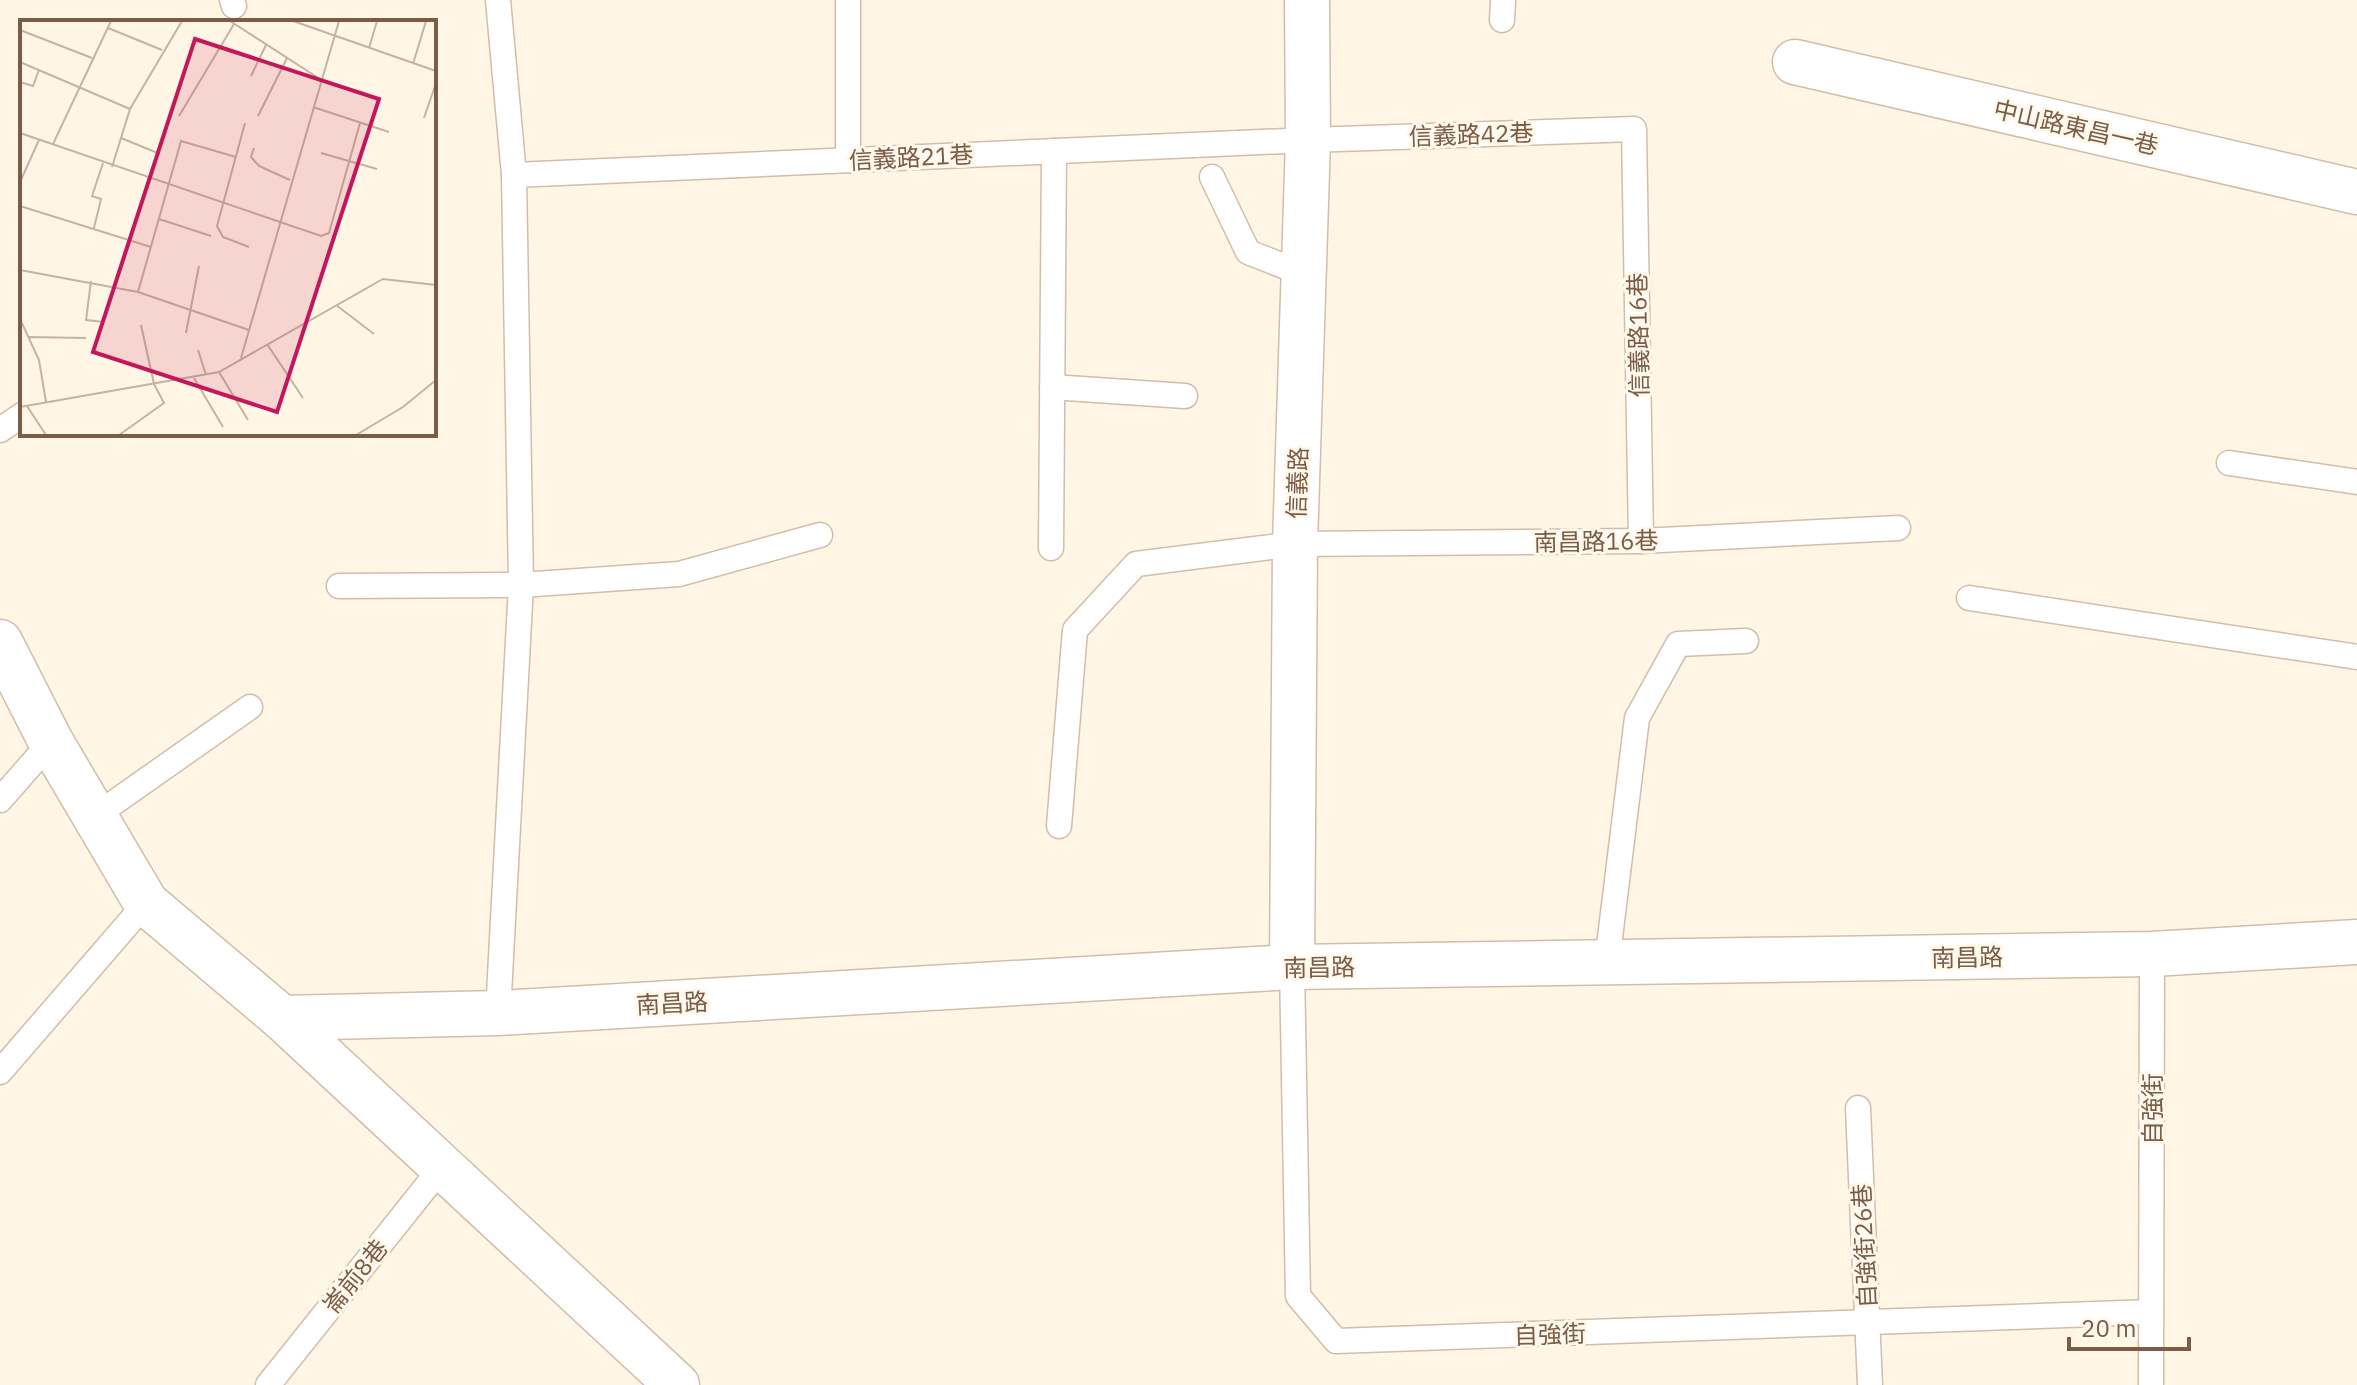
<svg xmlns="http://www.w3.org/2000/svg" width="2357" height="1385" viewBox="0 0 2357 1385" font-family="'IBM Plex Sans','Noto Sans TC',sans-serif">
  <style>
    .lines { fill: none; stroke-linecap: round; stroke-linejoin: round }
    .service-casing { stroke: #d2bda9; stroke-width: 27 }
    .minor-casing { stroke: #d2bda9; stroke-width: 47 }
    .tertiary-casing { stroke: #d2bda9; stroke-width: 47 }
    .service { stroke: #fff; stroke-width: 24 }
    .minor { stroke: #fff; stroke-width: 44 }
    .tertiary { stroke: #fff; stroke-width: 44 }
    .labels { text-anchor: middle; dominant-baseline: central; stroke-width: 6; stroke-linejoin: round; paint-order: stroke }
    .street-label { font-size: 24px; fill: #7b5c47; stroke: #fff9ed }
    .inset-road { fill: none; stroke: #c6b3a1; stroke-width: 2 }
    .view { fill: #c2185b; fill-opacity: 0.15; stroke: #c2185b; stroke-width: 4 }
    .inset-edge { fill: none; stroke: #7b5c47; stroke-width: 4 }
  </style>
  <rect width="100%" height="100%" fill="#fff6e5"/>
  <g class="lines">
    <g class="service-casing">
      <g id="service">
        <path d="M232 0 234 6"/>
        <path d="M498 0 514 175 521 585 498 1013"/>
        <path d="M1502 20 1503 0"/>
        <path d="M848 160V0"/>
        <path d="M514 175 1308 140 1634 129 1641 541"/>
        <path d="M1212 177 1248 252 1304 274"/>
        <path d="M1052 387 1185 396"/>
        <path d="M0 430 22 415"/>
        <path d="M2229 463 2357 482"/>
        <path d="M1051 548 1054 151"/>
        <path d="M339 586 521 585 679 574 820 535"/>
        <path d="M1969 598 2357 657"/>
        <path d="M0 800 51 742"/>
        <path d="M95 816 250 707"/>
        <path d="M1059 826 1075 630 1136 564 1295 544 1641 541 1898 528"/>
        <path d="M1607 962 1637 718 1678 644 1746 641"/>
        <path d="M1292 967 1298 1296 1336 1341 2151 1312"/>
        <path d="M0 1072 146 903"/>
        <path d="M1858 1108 1870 1385"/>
        <path d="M268 1385 442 1167"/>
        <path d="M2151 1385 2152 954"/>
      </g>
    </g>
    <g class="minor-casing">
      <g id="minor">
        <path d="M1795 62 2357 192"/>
        <path d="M1292 967 1295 544 1308 140 1307 0"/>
        <path d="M282 1018 498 1013 1292 967 2152 954 2357 942"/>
      </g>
    </g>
    <g class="tertiary-casing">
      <path id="tertiary" d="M0 642 51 742 146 903 282 1018 677 1385"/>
    </g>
    <use href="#service" class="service"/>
    <use href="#minor" class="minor"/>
    <use href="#tertiary" class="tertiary"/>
  </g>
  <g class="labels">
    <g class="street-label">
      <text transform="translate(2076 127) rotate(13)">中山路東昌一巷</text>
      <text transform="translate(1471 134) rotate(-2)">信義路42巷</text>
      <text transform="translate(911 157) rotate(-3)">信義路21巷</text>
      <text transform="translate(1638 335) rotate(-91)">信義路16巷</text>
      <text transform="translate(1297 483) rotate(-88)">信義路</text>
      <text transform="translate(1596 541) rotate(-1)">南昌路16巷</text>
      <text transform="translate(1967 957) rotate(-1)">南昌路</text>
      <text transform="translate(1319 967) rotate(-1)">南昌路</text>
      <text transform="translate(672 1003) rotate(-3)">南昌路</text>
      <text transform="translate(2152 1109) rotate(-90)">自強街</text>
      <text transform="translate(1864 1246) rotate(-93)">自強街26巷</text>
      <text transform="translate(355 1276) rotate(-51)">崙前8巷</text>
      <text transform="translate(1550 1334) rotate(-2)">自強街</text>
    </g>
  </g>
  <g transform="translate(20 20)">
    <rect width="416" height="416" fill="#fff6e5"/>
    <path class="inset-road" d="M210 1 300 59M273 1 416 51M88 8 142 30M0 10 72 38M349 28 357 1M0 42 110 89M393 44 406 1M231 56 246 25M0 62 13 66 19 50M293 87 369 112M159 96 214 4M238 96 267 38M404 98 416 63M225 103 197 206 203 217 229 227M0 113 301 216 309 213 340 103M101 118 140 134M33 124 91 1M234 128 231 137 239 146 270 160M301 133 357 149M92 147 110 89 162 1M0 162 19 120M0 186 131 227M139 199 191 216M74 208 81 179 72 176 83 143M0 250 118 272 229 310M71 261 66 300 84 302M118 272 161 121 216 137M316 285 354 314M0 299 19 340 26 382M166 313 179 246M9 317 66 318M247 324 283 378M178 330 186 355M221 338 319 1M199 352 228 400M174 358 203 407M7 386 26 415M0 387 199 352 363 259 416 265M99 415 144 383 134 364 121 305M336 415 383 387 416 360"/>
    <path class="view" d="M175 19 359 79 257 392 73 332Z"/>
    <rect width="416" height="416" class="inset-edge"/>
  </g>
  <path d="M2069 1337v12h120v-12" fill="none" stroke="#7b5c47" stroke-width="4"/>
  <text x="2081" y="1337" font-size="24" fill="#7b5c47" stroke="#fff9ed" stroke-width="6" paint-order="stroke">20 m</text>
</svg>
